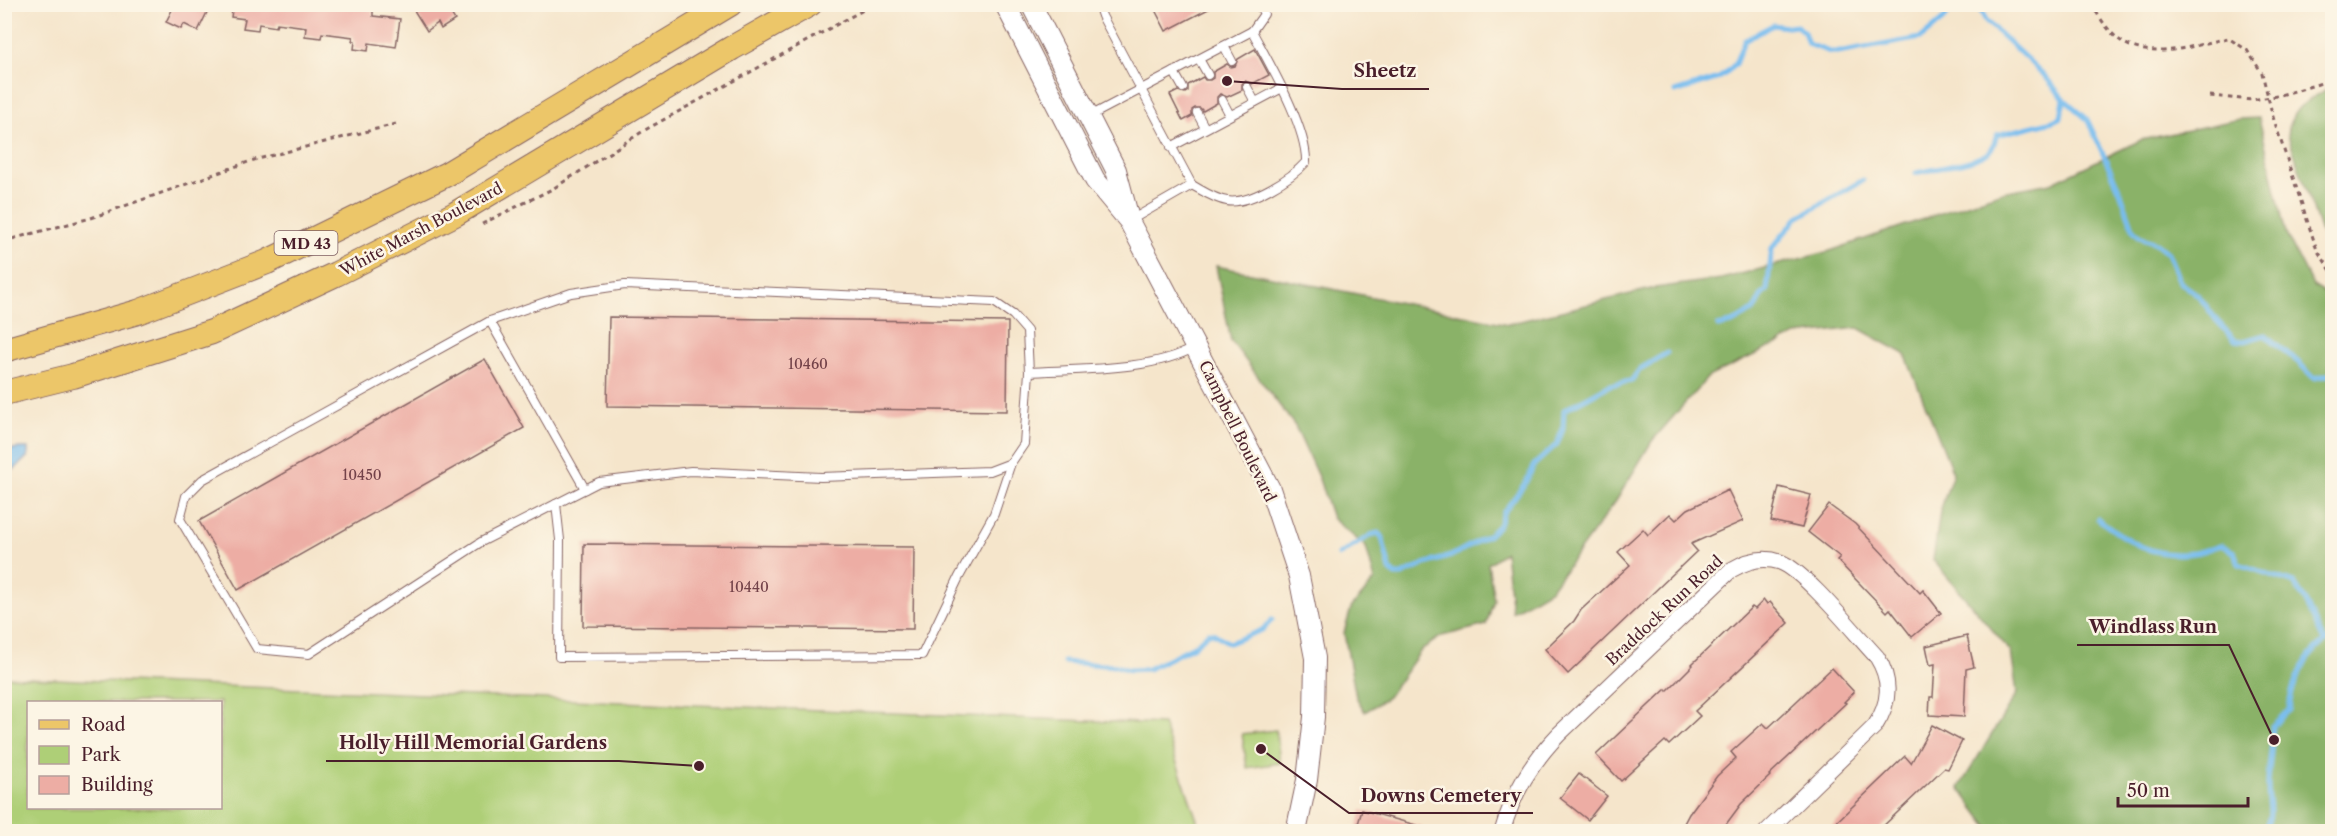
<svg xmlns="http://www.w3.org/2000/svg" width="2337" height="836" viewBox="0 0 2337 836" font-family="'Libre Caslon Text',serif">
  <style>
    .green { fill: #aecf77; stroke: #7c7751; stroke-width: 1.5; fill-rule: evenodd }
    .forest { fill: #8ab268; stroke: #6a684a; stroke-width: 1.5 }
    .water { fill: #78bdef; stroke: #616e8d; stroke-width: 1.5 }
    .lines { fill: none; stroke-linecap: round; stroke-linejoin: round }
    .stream { stroke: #78bdef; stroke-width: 5 }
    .building { fill: #edada4 }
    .service-casing { stroke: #866463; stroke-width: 10 }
    .minor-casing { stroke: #866463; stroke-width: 17 }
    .tertiary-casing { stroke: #866463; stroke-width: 22 }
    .primary-casing { stroke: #866463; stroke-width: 26 }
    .path { stroke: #866463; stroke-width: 3; stroke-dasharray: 4.5 4.5; stroke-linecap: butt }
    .service { stroke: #fff; stroke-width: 8 }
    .minor { stroke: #fff; stroke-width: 15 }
    .tertiary { stroke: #fff; stroke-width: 20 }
    .primary { stroke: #ecc669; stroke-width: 24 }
    .labels { text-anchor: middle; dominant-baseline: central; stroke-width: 5; stroke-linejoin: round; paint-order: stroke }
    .number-label { font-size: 14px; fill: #734249 }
    .shield { fill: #fcf5e5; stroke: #7f5f63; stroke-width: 1.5 }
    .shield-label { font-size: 15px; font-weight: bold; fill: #4a1f2b }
    .street-label { font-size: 16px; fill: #4a1f2b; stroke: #fcf5e5 }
    .leader { fill: none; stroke: #4a1f2b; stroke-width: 2 }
    .callout-dot { fill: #4a1f2b; stroke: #fcf5e5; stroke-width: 2 }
    .callout-label { font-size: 18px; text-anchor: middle; font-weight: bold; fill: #4a1f2b; stroke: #fcf5e5; stroke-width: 5; stroke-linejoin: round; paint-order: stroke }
  </style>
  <rect width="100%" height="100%" fill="#fcf5e5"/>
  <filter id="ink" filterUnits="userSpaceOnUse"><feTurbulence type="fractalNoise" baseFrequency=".0167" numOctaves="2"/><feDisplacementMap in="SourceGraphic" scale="12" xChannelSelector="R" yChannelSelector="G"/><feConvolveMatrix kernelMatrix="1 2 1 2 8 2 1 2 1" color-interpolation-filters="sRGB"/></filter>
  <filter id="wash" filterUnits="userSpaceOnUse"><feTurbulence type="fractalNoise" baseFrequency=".008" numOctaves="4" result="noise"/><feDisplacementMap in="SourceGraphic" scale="24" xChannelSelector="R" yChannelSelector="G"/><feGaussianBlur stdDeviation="1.35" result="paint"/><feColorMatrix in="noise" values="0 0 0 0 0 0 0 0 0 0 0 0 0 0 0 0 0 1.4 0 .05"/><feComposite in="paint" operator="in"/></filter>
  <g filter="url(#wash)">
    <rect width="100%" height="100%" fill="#f5e5cb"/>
    <g class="green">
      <path d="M5 677 1163 724 1201 831H5ZM28 702H220V808H28Z"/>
      <path d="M1276 730 1280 763 1247 768 1242 734Z"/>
    </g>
    <g class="forest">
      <path d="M2332 86V259L2325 245 2288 135C2291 104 2308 102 2332 86Z"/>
      <path d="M2259 118 2286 234 2313 286 2332 298V831H1991L1959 788 2017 693 2011 652 1933 560 1940 512 1953 473 1905 354 1858 328 1796 335 1708 377 1652 441 1616 501 1551 589 1512 612 1505 552 1488 564 1494 600 1486 625 1442 636 1422 649 1388 697 1365 712 1356 697 1344 633 1351 608 1375 580 1366 547 1332 518 1319 479 1295 426 1231 341 1216 266 1508 324 1655 288 1721 279 1827 252 2002 192 2051 183 2141 140 2240 119Z"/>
    </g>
    <path class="water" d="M21 448H28V456L16 468 5 475V450Z"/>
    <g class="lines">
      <g class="stream">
        <path d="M1977 4 1986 21 2043 74 2064 99 2087 119 2120 191 2134 231 2140 237 2156 243 2168 253 2180 282 2198 295 2217 321 2235 340 2244 341 2265 335 2298 362 2314 378 2332 374"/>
        <path d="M1675 92 1719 78 1726 73 1735 64 1744 41 1754 35 1773 25 1787 27 1797 26 1804 32 1808 44 1830 52H1843L1921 38 1945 18 1953 4"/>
        <path d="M1916 173C1933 169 1978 162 1989 152 1994 148 1994 141 1997 135L2053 121 2061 117 2064 99"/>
        <path d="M1718 326 1732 323 1754 310 1761 296 1767 290 1772 248 1797 218 1863 180"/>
        <path d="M2098 519C2131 543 2151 558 2194 553 2203 552 2212 547 2221 545L2234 552 2239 564 2294 583 2306 602 2324 641"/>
        <path d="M1339 555 1371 535 1378 533 1382 537 1390 570 1395 575H1402L1425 564 1451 556 1489 535 1499 525 1503 513 1526 482 1534 465 1557 444 1563 429 1564 410 1610 385 1631 381 1640 369 1667 353"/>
        <path d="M1064 662 1117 666 1129 670 1148 669 1194 646 1208 633H1213L1229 643 1262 630 1272 620"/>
        <path d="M2263 832C2274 813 2269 809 2268 789 2267 768 2274 747 2272 726L2289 710C2291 683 2307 650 2332 637"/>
      </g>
    </g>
    <g id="blocks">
      <g class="building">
        <path d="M175 4H211L198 31 184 24 181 29 166 22Z"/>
        <path d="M233 4H343L373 10V16L400 19 396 47 369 43 368 51 354 49 355 41H352L353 37 322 33 321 38 305 36 306 27 277 23 276 27 259 24 258 30 243 28 245 19 231 17Z"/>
        <path d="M410 4H445L455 20 441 29 438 23 427 31Z"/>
        <path d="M1152 4H1218L1166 31Z"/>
        <path d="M1255 49 1269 75 1252 84 1245 81 1242 84V90L1227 97 1220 94 1217 97V103L1203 111 1200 108H1195L1192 110V116L1183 121 1170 95 1178 91 1185 93 1188 91V85L1203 77 1205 80H1210L1213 78V72L1227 64 1231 67 1235 66 1238 59Z"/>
        <path d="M609 317 1008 322 1007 411 607 406Z"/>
        <path d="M485 359 524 428 238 590 199 521Z"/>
        <path d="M1779 487 1811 495 1802 528 1771 521Z"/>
        <path d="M1728 490 1743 521 1691 544 1697 551 1568 674 1545 649 1574 621 1581 610 1630 565 1618 552 1643 529 1648 535 1670 514 1676 520 1688 509Z"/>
        <path d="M1829 505 1855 524 1920 593 1923 590 1941 613 1912 637 1890 609 1887 612 1837 560 1840 557 1808 532Z"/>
        <path d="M584 544 914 547 913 629 583 626Z"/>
        <path d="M1764 600 1767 604 1770 602 1789 623 1695 711 1700 716 1669 745 1665 741 1621 781 1596 755 1666 689 1667 691 1693 665 1692 664 1752 607 1755 609Z"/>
        <path d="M1967 636 1974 667 1966 669 1964 717 1929 715 1930 697H1933L1935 664 1930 665 1926 646Z"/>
        <path d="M1832 668 1854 692 1844 702 1846 703 1769 775 1770 776 1741 804 1721 831H1680L1689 814 1717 776 1736 758 1731 752 1763 723 1768 728Z"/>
        <path d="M1932 725 1962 741 1948 769 1944 768 1878 831H1827L1905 756 1911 763Z"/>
        <path d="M1579 774 1607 796 1588 820 1560 798Z"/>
        <path d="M1362 810 1423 827 1422 831H1356Z"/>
      </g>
    </g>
  </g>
  <g filter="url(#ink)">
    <use href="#blocks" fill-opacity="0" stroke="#866463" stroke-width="1.5"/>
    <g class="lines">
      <g class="service-casing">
        <g id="service">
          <path d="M1098 4 1102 16 1192 185"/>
          <path d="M1252 31 1264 14 1259 4"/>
          <path d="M1224 46 1232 61"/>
          <path d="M1199 59 1208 75"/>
          <path d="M1174 72 1183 88"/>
          <path d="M1247 87 1255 102"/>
          <path d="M1222 100 1230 115"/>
          <path d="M1197 113 1205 128"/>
          <path d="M1090 116 1252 31C1269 63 1307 127 1306 162 1292 178 1249 205 1227 201 1214 199 1203 191 1192 185L1131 220"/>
          <path d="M1171 147 1282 88"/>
          <path d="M625 285 994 302 1013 315 1027 331 1029 372 1024 444 1011 463 990 471 821 477 691 471 599 482 481 542 309 654 257 649 180 519 186 496 202 480 490 321 571 293Z"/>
          <path d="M490 321 585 489"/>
          <path d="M1029 372C1079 369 1153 371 1195 347"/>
          <path d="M556 504 560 540 559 657 922 655 959 577 994 514 1011 463"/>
        </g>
      </g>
      <g class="minor-casing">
        <path id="minor" d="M1502 832C1513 793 1531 763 1559 734L1731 570C1746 561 1763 556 1780 562 1804 570 1857 636 1877 657 1892 681 1890 703 1875 726L1766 832"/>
      </g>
      <g class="tertiary-casing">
        <g id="tertiary">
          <path d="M1005 4 1095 180 1129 221 1270 489 1299 576 1315 658 1314 717 1307 780 1296 832"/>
          <path d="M1031 4 1116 170 1128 215"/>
        </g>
      </g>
      <g class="primary-casing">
        <g id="primary">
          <path d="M4 350 138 312 267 262 447 174 730 4"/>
          <path d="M4 393 73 376 212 332 336 274 455 214 732 48 810 4"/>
        </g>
      </g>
      <g class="path">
        <path d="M2091 4C2097 13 2103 23 2110 31 2139 66 2191 46 2228 38L2247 50 2262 73 2273 117 2317 250 2332 272"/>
        <path d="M2210 96 2252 100 2277 96 2332 80"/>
        <path d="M482 224 554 188 645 130 874 4"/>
        <path d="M4 241 91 218 254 160 396 124"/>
      </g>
      <use href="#service" class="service"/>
      <use href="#minor" class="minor"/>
      <use href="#tertiary" class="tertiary"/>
      <use href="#primary" class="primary"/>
    </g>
  </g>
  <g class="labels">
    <g class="number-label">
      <text x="808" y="364">10460</text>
      <text x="362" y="475">10450</text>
      <text x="749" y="587">10440</text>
    </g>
    <rect class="shield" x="274.5" y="231" width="63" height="24" rx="4.5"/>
    <g class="shield-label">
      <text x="306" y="243">MD 43</text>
    </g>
    <g class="street-label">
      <text transform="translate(421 229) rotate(-28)">White Marsh Boulevard</text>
      <text transform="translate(1238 431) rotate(64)">Campbell Boulevard</text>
      <text transform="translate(1664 610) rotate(-43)">Braddock Run Road</text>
    </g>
  </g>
  <path class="leader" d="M1227 81L1342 89H1429M2274 740L2229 645H2077M699 766L619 761H326M1261 749L1349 813H1533"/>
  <g class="callout-dot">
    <circle cx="1227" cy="81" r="6"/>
    <circle cx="2274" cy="740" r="6"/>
    <circle cx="699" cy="766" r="6"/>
    <circle cx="1261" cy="749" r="6"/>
  </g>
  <g class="callout-label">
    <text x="1385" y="77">Sheetz</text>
    <text x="2153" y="633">Windlass Run</text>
    <text x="473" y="749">Holly Hill Memorial Gardens</text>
    <text x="1441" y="802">Downs Cemetery</text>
  </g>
  <rect width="2337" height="836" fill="none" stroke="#fcf5e5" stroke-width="24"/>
  <rect x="27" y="701" width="195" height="108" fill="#fcf5e5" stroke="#b59f9b" stroke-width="1.5"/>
  <rect x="39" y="720" width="30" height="9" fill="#ecc669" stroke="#b59f9b" stroke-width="1.5"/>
  <text x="81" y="731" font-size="18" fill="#4a1f2b">Road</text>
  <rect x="39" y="746" width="30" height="18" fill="#aecf77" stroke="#b59f9b" stroke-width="1.5"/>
  <text x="81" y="761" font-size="18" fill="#4a1f2b">Park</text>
  <rect x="39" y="776" width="30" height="18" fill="#edada4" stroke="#b59f9b" stroke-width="1.5"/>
  <text x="81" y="791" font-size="18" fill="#4a1f2b">Building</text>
  <path d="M2118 797v9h130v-9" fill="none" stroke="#4a1f2b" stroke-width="3"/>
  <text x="2127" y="797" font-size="18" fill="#4a1f2b" stroke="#fcf5e5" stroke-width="4.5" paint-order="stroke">50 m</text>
</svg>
